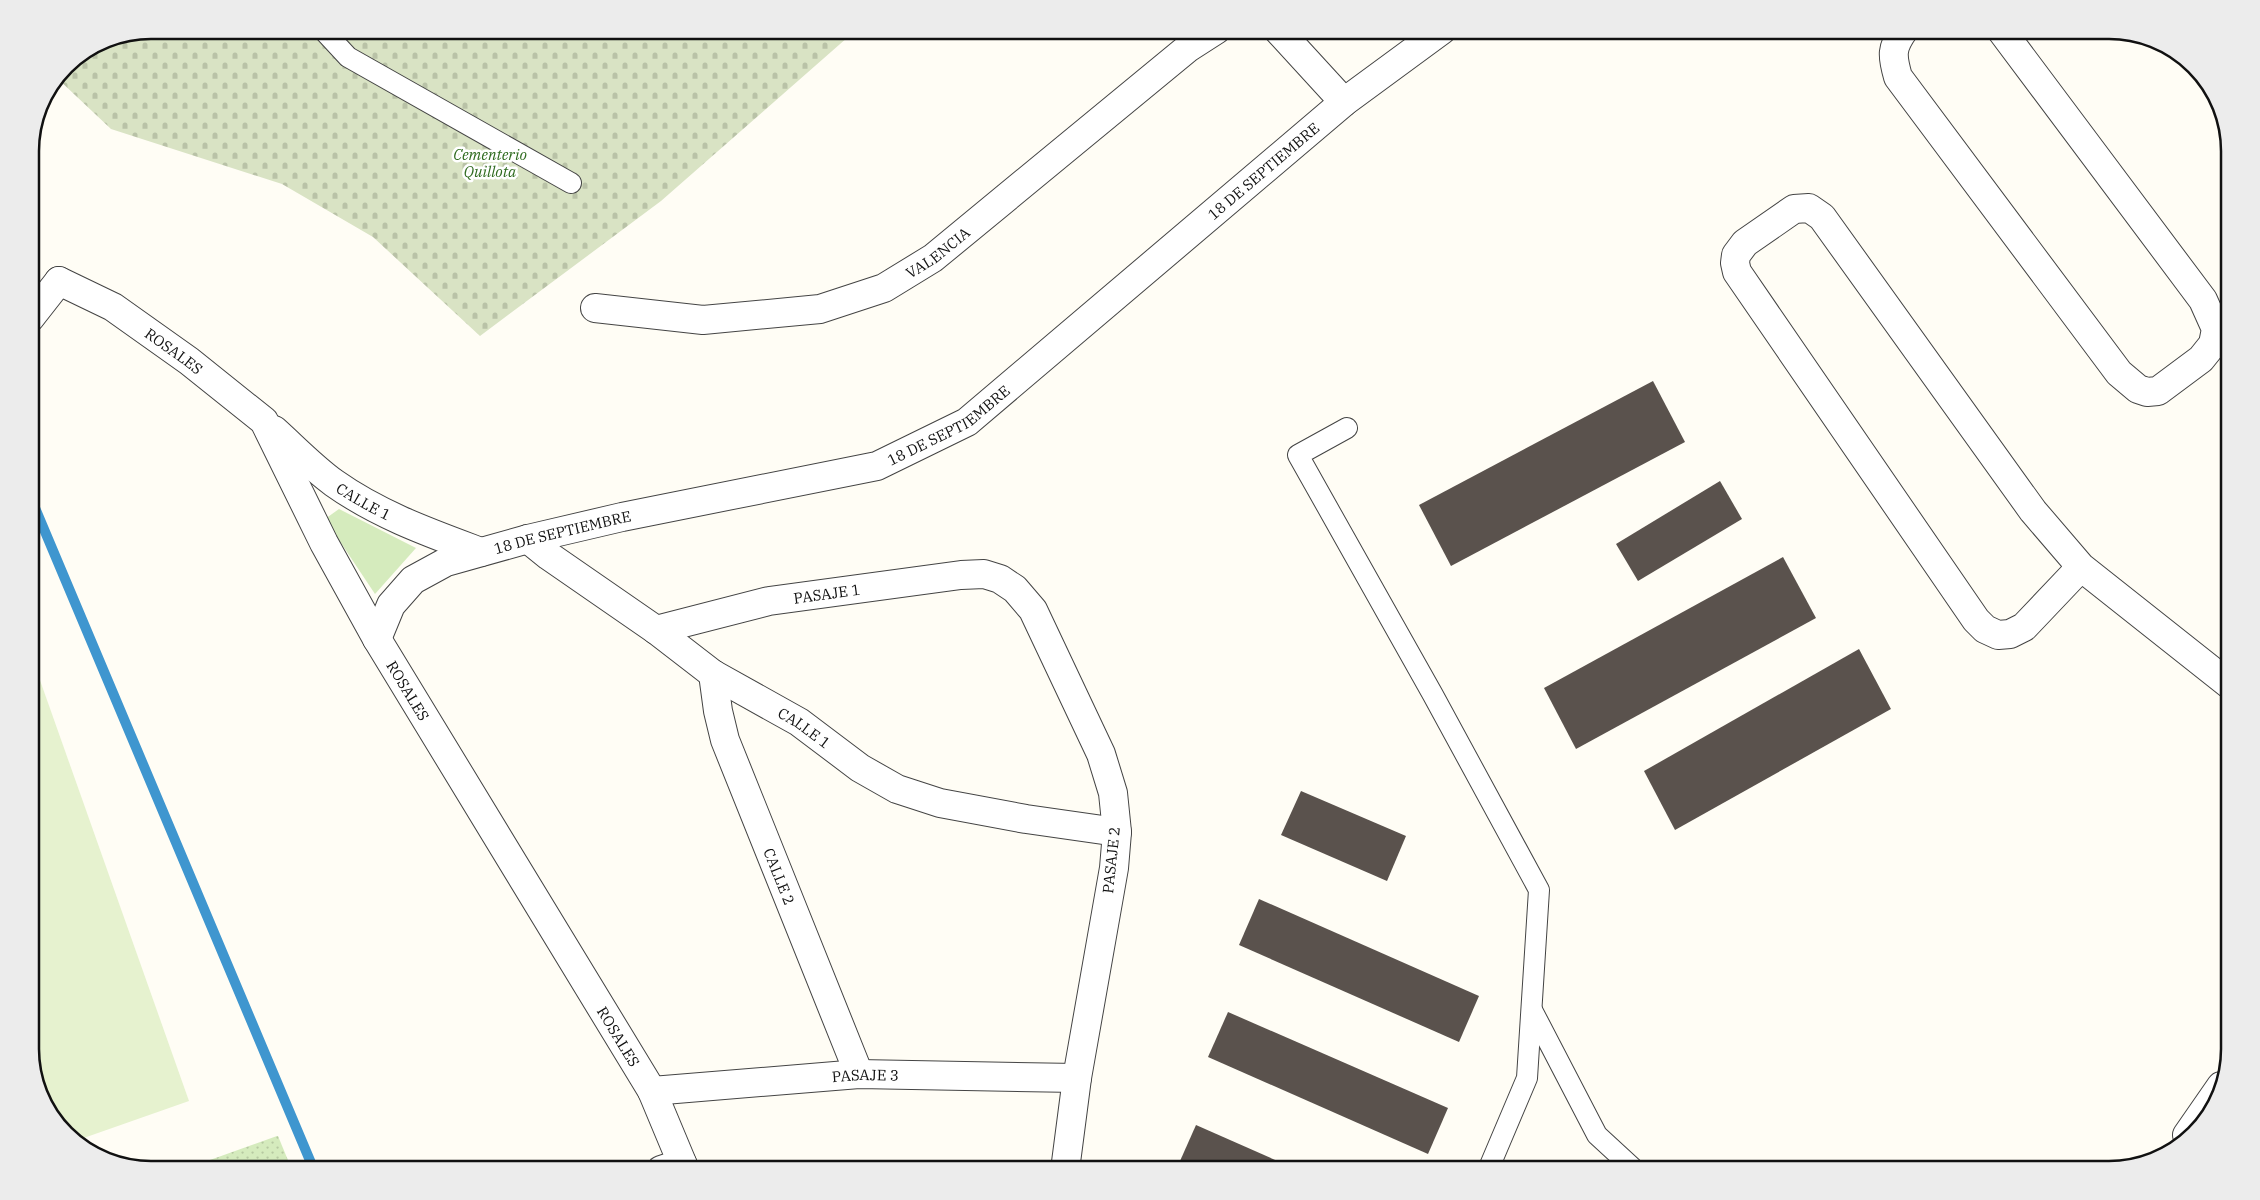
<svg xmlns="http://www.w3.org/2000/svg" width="2260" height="1200" viewBox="0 0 2260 1200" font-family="'IBM Plex Serif',serif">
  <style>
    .grass { fill: #d5ebbd }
    .cemetery { fill: url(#cemetery-stones) }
    .park { fill: url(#park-dots) }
    .pitch { fill: #e6f2cf }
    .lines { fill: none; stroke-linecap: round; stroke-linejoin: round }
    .stream { stroke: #3f96cf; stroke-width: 10 }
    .building { fill: #5a524d }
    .service-casing { stroke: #444; stroke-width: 22 }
    .minor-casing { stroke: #444; stroke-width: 30 }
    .tertiary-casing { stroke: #444; stroke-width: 30 }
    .path { stroke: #333; stroke-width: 3; stroke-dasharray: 5 2.5; stroke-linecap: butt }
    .service { stroke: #fff; stroke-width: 20 }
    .minor { stroke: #fff; stroke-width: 28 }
    .tertiary { stroke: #fff; stroke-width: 28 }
    .labels { text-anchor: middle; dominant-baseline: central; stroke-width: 5; stroke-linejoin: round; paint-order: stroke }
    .park-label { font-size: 15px; font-style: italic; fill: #2f6b1f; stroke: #fff }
    .street-label { font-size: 15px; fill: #111; stroke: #fff }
    .rim { fill: none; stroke: #111; stroke-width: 2.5 }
  </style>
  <defs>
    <pattern id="cemetery-stones" width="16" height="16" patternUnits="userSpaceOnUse" patternTransform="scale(1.25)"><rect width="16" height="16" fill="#d9e3c4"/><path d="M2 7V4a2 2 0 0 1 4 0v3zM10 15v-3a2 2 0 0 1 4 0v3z" fill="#b9c2a7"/></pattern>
    <pattern id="park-dots" width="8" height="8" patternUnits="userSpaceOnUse" patternTransform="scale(1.25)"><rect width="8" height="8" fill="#d5ebbd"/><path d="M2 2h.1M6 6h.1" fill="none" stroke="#b6c8a1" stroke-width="1.8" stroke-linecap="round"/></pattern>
  </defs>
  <rect width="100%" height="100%" fill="#fffdf5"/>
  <path class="grass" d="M339 509 416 548 375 594 325 519Z"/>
  <path class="cemetery" d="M151 30H856L661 201 480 336 373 237 282 184 111 129 57 78 66 65 105 39Z"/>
  <path class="park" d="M278 1136 292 1170H182L277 1136Z"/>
  <path class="pitch" d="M30 652 189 1101 78 1140 51 1116 30 1057Z"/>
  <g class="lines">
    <path class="stream" d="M30 496 314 1170"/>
  </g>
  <g class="building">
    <path d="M1653 381 1685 442 1451 566 1419 505Z"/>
    <path d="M1720 481 1742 519 1638 581 1616 544Z"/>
    <path d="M1783 557 1816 618 1576 749 1544 688Z"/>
    <path d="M1859 649 1891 709 1675 830 1644 771Z"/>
    <path d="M1301 791 1406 836 1387 881 1281 835Z"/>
    <path d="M1259 899 1479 996 1459 1042 1239 945Z"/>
    <path d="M1228 1012 1448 1108 1428 1154 1208 1057Z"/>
    <path d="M1196 1125 1298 1170H1176Z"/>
  </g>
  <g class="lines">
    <g class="service-casing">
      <g id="service">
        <path d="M323 30 348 57 571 183"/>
        <path d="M1347 428 1298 455 1433 695 1539 890 1527 1078 1488 1170"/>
        <path d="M1532 1010 1597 1135 1635 1170"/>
      </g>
    </g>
    <g class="minor-casing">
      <g id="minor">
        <path d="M1278 30 1344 102"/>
        <path d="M1904 30C1891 48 1892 56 1898 77L2119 373 2138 389 2147 392 2158 391 2201 359 2213 344 2216 329 2203 300 2001 30"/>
        <path id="s1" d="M595 308 703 320 820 309 884 288 933 258 1188 48 1216 30"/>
        <path d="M30 318 59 281"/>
        <path id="s2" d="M528 539 549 556 656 630 713 674 799 722 860 768 897 789 940 803 1026 819 1117 832"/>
        <path d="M2081 567 2024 627 2010 634 1998 635 1985 629 1976 620 1737 272 1735 263 1736 255 1745 243 1794 209 1809 208 1822 217 2033 511 2081 567 2230 685"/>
        <path id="s3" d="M656 630 769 601 961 575 984 574 1000 579 1015 589 1033 610 1101 754 1113 793 1117 832 1114 868 1077 1078 1065 1170"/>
        <path id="s4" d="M713 674 718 711 725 740 859 1074"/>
        <path id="s5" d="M652 1091 859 1074 1077 1078"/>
        <path d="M2187 1135 2221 1086"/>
        <path d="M661 1170 682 1163"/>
      </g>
    </g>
    <g class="tertiary-casing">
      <g id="tertiary">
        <path id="s6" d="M59 281 113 307 189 361 264 421 324 543 377 639 652 1091 685 1170"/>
        <path id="s7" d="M274 430C293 447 313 468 334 483 379 515 430 533 481 552"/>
        <path id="s8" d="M377 639 391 605 413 580 446 562 528 539 622 517 877 466 967 422 1344 102 1442 30"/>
      </g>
    </g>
    <path class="path" d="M30 253 37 259"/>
    <use href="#service" class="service"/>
    <use href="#minor" class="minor"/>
    <use href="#tertiary" class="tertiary"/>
  </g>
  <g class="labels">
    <g class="park-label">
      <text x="490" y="154">Cementerio<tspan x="490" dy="17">Quillota</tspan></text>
    </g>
    <g class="street-label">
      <text stroke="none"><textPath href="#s8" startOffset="1038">18 DE SEPTIEMBRE</textPath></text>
      <text stroke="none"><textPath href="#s1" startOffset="358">VALENCIA</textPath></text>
      <text stroke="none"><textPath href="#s6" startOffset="135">ROSALES</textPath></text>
      <text stroke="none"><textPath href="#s8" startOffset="632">18 DE SEPTIEMBRE</textPath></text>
      <text stroke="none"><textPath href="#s7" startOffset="115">CALLE 1</textPath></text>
      <text stroke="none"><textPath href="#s8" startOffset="228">18 DE SEPTIEMBRE</textPath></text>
      <text stroke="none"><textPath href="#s3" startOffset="175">PASAJE 1</textPath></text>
      <text stroke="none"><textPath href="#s6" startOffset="555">ROSALES</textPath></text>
      <text stroke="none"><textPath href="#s2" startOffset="335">CALLE 1</textPath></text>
      <text transform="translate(1111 860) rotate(-84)">PASAJE 2</text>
      <text stroke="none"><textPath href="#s4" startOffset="214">CALLE 2</textPath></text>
      <text stroke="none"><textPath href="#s6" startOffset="960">ROSALES</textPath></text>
      <text stroke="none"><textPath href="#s5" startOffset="214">PASAJE 3</textPath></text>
    </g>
  </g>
  <path d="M0 0H2260V1200H0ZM151 39H2109A112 112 0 0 1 2221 151V1049A112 112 0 0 1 2109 1161H151A112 112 0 0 1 39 1049V151A112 112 0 0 1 151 39Z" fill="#ececec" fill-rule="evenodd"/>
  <path class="rim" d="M151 39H2109A112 112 0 0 1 2221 151V1049A112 112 0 0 1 2109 1161H151A112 112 0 0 1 39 1049V151A112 112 0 0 1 151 39Z"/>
</svg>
